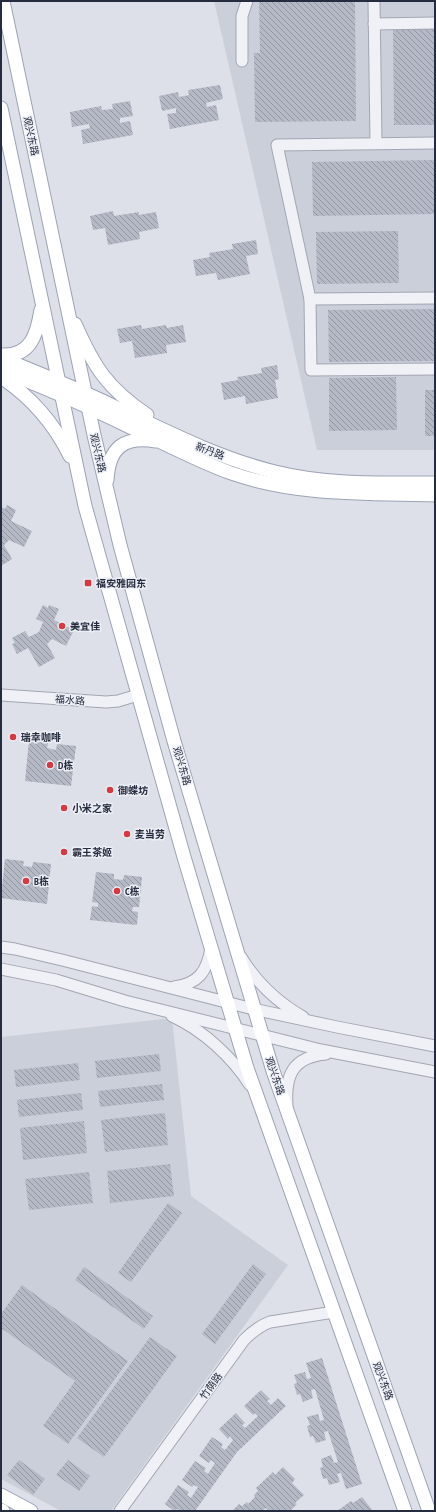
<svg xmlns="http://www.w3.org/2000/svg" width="436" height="1512" viewBox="0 0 436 1512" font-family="'PT Sans Narrow','Noto Sans SC',sans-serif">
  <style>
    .built { fill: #cbcfda }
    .building { fill: url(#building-back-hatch) }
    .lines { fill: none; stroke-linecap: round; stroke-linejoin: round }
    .minor-casing { stroke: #a2a6b2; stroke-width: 13 }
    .major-casing { stroke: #9ca3b4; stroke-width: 15 }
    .minor { stroke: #f0f1f6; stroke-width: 11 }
    .major { stroke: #fff; stroke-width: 13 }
    .poi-dot { fill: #d63941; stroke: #eceff5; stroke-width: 1.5 }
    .labels { text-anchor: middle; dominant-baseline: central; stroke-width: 3; stroke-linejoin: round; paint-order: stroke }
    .street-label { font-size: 10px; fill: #262c3f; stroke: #eceff5 }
    .poi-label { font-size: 10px; font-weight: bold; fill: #262c3f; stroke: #eceff5; text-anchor: start }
  </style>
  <defs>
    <pattern id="building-back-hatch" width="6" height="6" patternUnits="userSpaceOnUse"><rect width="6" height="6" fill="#b4b9c5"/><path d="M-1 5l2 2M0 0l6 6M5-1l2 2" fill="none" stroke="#9297a1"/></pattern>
  </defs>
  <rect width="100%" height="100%" fill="#dde0e8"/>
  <g class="built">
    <path d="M214 1H435V450H317Z"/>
    <path d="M172 1018 191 1196 288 1265 111 1511H61L1 1479V1037Z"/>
  </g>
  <g class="building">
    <path d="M259 1H355L356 121 255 122 254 53H260Z"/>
    <path d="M435 27V125H394L393 28Z"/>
    <path d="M220 85 223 99 206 103 207 107 216 105 219 120 170 129 167 114 176 113V108L162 111 159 96 178 92 179 97 189 95 188 90Z"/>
    <path d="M130 101 133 116 120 118V123L130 121 133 135 83 144 81 130 90 128 89 124 72 127 70 112 101 106 102 110 113 109 112 104Z"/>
    <path d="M434 160 435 214 313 216 312 162Z"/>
    <path d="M113 211 114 216 139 212V215L156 212 159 228 139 232 140 239 108 245 105 228 93 230 90 216Z"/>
    <path d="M398 231 399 283 317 284 316 232Z"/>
    <path d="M256 240 258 254 246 256 250 274 218 280 216 273 196 276 193 260 210 257 209 253 233 249 232 244Z"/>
    <path d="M435 309V361L329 362 328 310Z"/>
    <path d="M141 325 142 329 166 325 167 328 183 325 186 342 166 345 167 353 135 358 132 341 120 343 117 329Z"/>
    <path d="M277 365 279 379 275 380 278 398 246 404 245 396 224 400 221 383 238 380 237 377 262 373 261 368Z"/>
    <path d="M396 377 397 430 329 431V378Z"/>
    <rect x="425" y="390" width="10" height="46"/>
    <path d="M7 505 16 510 11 521 32 531 24 547 9 540 4 545 12 559 1 566V507L5 509Z"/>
    <path d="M43 605 48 608 49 605 59 609 54 620 74 630 66 646 52 639 47 644 55 658 39 667 28 648 17 654 12 644 15 643 12 638 25 631 29 637 39 632 43 622 36 619Z"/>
    <path d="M29 741 48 743 47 748 56 750 57 744 76 746 71 786 25 781Z"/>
    <path d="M5 859 24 861 23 866 32 867 33 862 51 864 47 904 1 898Z"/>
    <path d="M96 872 114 874V879L123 880 124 875 142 877 139 907H133L132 911 138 912 137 925 90 920 92 906 98 907V903L92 902Z"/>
    <path d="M159 1054 161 1071 97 1078 95 1061Z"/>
    <path d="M78 1063 80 1080 16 1087 14 1070Z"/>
    <path d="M162 1084 164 1100 100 1107 98 1091Z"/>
    <path d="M81 1093 83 1110 19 1117 17 1100Z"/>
    <path d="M165 1113 168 1145 105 1152 101 1120Z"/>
    <path d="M84 1121 87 1153 23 1160 20 1128Z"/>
    <path d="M170 1164 174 1196 110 1203 107 1171Z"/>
    <path d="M89 1172 93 1203 29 1210 25 1179Z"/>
    <path d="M168 1203 182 1213 131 1282 118 1273Z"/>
    <path d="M253 1264 266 1274 215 1344 202 1334Z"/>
    <path d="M84 1267 153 1316 144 1329 75 1280Z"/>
    <path d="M22 1285 128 1361 68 1444 43 1426 75 1381 1 1328V1314Z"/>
    <path d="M150 1337 177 1356 104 1457 77 1438Z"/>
    <path d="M322 1358 362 1484 346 1489 341 1473 337 1474 340 1482 329 1485 327 1478 323 1479 320 1468 323 1467 321 1459 331 1455 334 1463 338 1462 328 1431 324 1432 326 1440 316 1443 313 1436 310 1437 307 1426 310 1425 307 1417 318 1414 320 1421 324 1420 315 1389 311 1390 313 1398 303 1402 300 1394 297 1395 294 1384 297 1383 294 1375 305 1372 307 1379 311 1378 306 1363Z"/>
    <path d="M261 1390 270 1399 267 1401 271 1405 278 1398 286 1406 237 1452 195 1511H180L177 1509 174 1511 165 1504 178 1485 189 1492 187 1495 191 1498 198 1487 194 1485 192 1487 182 1480 195 1461 206 1468 204 1471 208 1474 215 1463 211 1460 209 1463 199 1456 212 1437 223 1444 221 1447 225 1450 233 1440 230 1436 228 1439 219 1429 236 1413 245 1423 242 1425 245 1428 258 1416 255 1413 253 1415 244 1406Z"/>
    <path d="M19 1460 45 1479 33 1495 7 1475Z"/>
    <path d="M68 1460 90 1476 79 1491 56 1475Z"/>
    <path d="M283 1467 295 1479 292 1483 304 1495 295 1503 297 1504 290 1511H269L266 1508 262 1511H232L239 1504 242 1506 247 1502 248 1504 255 1497 254 1495 258 1491 256 1488 273 1472 275 1475Z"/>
    <path d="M362 1497 373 1511H337L351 1501 353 1503Z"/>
  </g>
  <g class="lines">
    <g class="minor-casing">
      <g id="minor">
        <path d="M374 1 376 143"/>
        <path d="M374 24 435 23"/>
        <path d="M242 61V16L247 1"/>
        <path d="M435 143 277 145 310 299 435 298"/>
        <path d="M310 299 311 370 435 369"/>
        <path d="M1 695 106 702 118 701 138 695"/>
        <path d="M1 947 15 949 62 960 253 1009 337 1027 435 1046"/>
        <path d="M241 957C256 982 277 1002 303 1017"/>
        <path d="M1 969 56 980 125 1001 321 1050 435 1072"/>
        <path d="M174 987C198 984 207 972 211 948"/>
        <path d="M172 1016C203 1030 232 1057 250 1085"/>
        <path d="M287 1105C285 1075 293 1057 326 1054"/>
        <path d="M120 1511 244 1340C252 1332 259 1326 270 1322L334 1312"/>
      </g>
    </g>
    <g class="major-casing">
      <g id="major">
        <path d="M3 1 94 435 120 545 174 741 273 1071 429 1511"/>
        <path d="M1 108 85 506 184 857 247 1068 405 1511"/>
        <path d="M75 324C94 367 107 388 147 415"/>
        <path d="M1 355C31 357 37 334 41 310"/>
        <path d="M1 358C38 373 76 388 113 406 166 431 218 458 275 472 327 485 382 483 435 483"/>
        <path d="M1 371C46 387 91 408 134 429 166 444 198 461 231 473 297 496 367 493 435 495"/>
        <path d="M1 377C31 397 54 423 70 456"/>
        <path d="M107 480C109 447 124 436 156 441"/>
        <path d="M1 1495 31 1511"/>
        <path d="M1 1510 3 1511"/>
      </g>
    </g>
    <use href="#minor" class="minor"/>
    <use href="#major" class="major"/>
  </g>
  <g class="poi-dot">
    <rect x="84" y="579" width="8" height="8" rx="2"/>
    <circle cx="62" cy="626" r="4"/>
    <circle cx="13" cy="737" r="4"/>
    <circle cx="50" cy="765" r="4"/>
    <circle cx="110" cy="790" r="4"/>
    <circle cx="64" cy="808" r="4"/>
    <circle cx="127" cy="834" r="4"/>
    <circle cx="64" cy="852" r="4"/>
    <circle cx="26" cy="881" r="4"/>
    <circle cx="117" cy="891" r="4"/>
  </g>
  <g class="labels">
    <g class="street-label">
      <text transform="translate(31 136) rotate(78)">观兴东路</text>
      <text transform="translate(210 451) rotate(21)">新丹路</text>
      <text transform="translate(98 453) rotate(77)">观兴东路</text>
      <text transform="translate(70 700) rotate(5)">福水路</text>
      <text transform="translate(182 766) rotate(74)">观兴东路</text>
      <text transform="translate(275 1076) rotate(71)">观兴东路</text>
      <text transform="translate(383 1381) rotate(70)">观兴东路</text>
      <text transform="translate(211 1386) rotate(-54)">竹荫路</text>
    </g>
    <g class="poi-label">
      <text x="96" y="583">福安雅园东</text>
      <text x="70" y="626">美宜佳</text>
      <text x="21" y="737">瑞幸咖啡</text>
      <text x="58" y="765">D栋</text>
      <text x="118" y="790">御蝶坊</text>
      <text x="72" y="808">小米之家</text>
      <text x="135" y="834">麦当劳</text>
      <text x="72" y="852">霸王茶姬</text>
      <text x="34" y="881">B栋</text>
      <text x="125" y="891">C栋</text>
    </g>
  </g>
  <rect width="436" height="1512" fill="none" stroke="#262c3f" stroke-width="4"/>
</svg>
